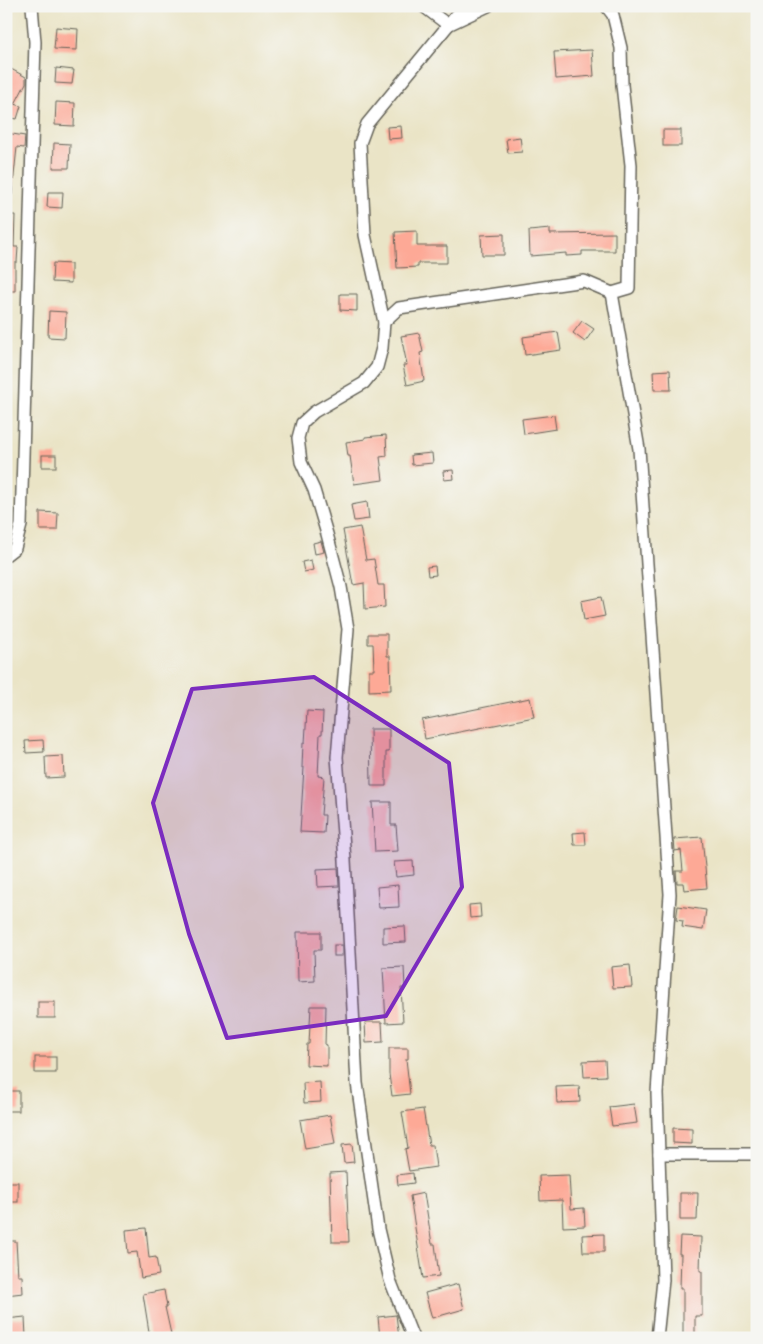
<svg xmlns="http://www.w3.org/2000/svg" width="763" height="1344" viewBox="0 0 763 1344" font-family="Alegreya,serif">
  <style>
    .building { fill: #fda996 }
    .lines { fill: none; stroke-linecap: round; stroke-linejoin: round }
    .minor-casing { stroke: #646258; stroke-width: 14 }
    .minor { stroke: #fff; stroke-width: 11 }
    .marked { fill: #7b2cbf; fill-opacity: 0.2; stroke: #7b2cbf; stroke-width: 4; stroke-linejoin: round }
  </style>
  <rect width="100%" height="100%" fill="#f6f6f2"/>
  <filter id="ink" filterUnits="userSpaceOnUse"><feTurbulence type="fractalNoise" baseFrequency=".02" numOctaves="2"/><feDisplacementMap in="SourceGraphic" scale="10" xChannelSelector="R" yChannelSelector="G"/><feConvolveMatrix kernelMatrix="1 2 1 2 8 2 1 2 1" color-interpolation-filters="sRGB"/></filter>
  <filter id="wash" filterUnits="userSpaceOnUse"><feTurbulence type="fractalNoise" baseFrequency=".0096" numOctaves="4" result="noise"/><feDisplacementMap in="SourceGraphic" scale="20" xChannelSelector="R" yChannelSelector="G"/><feGaussianBlur stdDeviation="1.12" result="paint"/><feColorMatrix in="noise" values="0 0 0 0 0 0 0 0 0 0 0 0 0 0 0 0 0 1.4 0 .05"/><feComposite in="paint" operator="in"/></filter>
  <g filter="url(#wash)">
    <rect width="100%" height="100%" fill="#eae4c6"/>
    <g id="blocks">
      <g class="building">
        <path d="M56 27 78 29 77 50 54 49Z"/>
        <path d="M592 50 594 76 556 79 554 52Z"/>
        <path d="M56 68 74 70 72 84 55 83Z"/>
        <path d="M11 69 26 77V83L15 104 21 106 17 119 8 117 6 120V78Z"/>
        <path d="M56 102 75 103 74 126 55 125Z"/>
        <path d="M401 126 402 138 388 139 387 127Z"/>
        <rect x="663" y="130" width="18" height="16"/>
        <path d="M6 133 25 136 24 148 17 147 12 195H6Z"/>
        <path d="M520 137 522 152 508 153 506 139Z"/>
        <path d="M54 143 70 144 69 168H53Z"/>
        <path d="M48 192H63L62 208 47 207Z"/>
        <path d="M6 215H15L14 247H18L17 262H15V291H6Z"/>
        <path d="M550 229V234L615 233V251H582V255L566 256V253L530 256 529 231Z"/>
        <path d="M417 231V246H447V263H418V267L397 268 395 232Z"/>
        <path d="M504 234V255H482L481 235Z"/>
        <path d="M53 263 71 264V283L52 282Z"/>
        <path d="M340 294H357V311L340 310Z"/>
        <path d="M49 311 66 312 65 338 48 337Z"/>
        <path d="M582 321 594 329 585 342 573 333Z"/>
        <path d="M558 332 561 350 525 355 523 337Z"/>
        <path d="M419 333 423 352 420 353 424 381 407 385 403 365H407L401 336Z"/>
        <path d="M670 370 671 390H654L653 371Z"/>
        <path d="M554 415 556 429 524 434 522 419Z"/>
        <path d="M386 435 387 456 380 457 383 480 354 484 350 456H348L346 442 365 439V437Z"/>
        <path d="M432 453 433 463 412 465 411 455Z"/>
        <rect x="42" y="455" width="14" height="12"/>
        <path d="M453 470 454 479 444 480 443 471Z"/>
        <path d="M367 502 369 519 354 521 351 505Z"/>
        <path d="M40 512 58 513 57 530H40Z"/>
        <path d="M360 527 366 560 374 559 378 585H384L385 607 365 609 364 583 353 585 343 530Z"/>
        <path d="M321 541 324 552 315 554 313 543Z"/>
        <path d="M311 560 313 570 304 572 302 562Z"/>
        <path d="M435 566 436 575 428 576 427 567Z"/>
        <path d="M601 597 605 616 584 620 581 601Z"/>
        <path d="M368 634H387V656H390L391 690 369 691V670H374L373 644H368Z"/>
        <path d="M530 698 534 717 425 739 422 720Z"/>
        <path d="M307 711 323 712 322 734H320L318 776 324 777 321 815H325L324 833 300 832 304 767H302L303 743H305Z"/>
        <path d="M370 729H389V752H386V786H371Z"/>
        <path d="M43 740 44 752 26 753 25 741Z"/>
        <path d="M63 756 64 777 46 778 45 757Z"/>
        <path d="M372 802H391V825H396L398 851 375 852Z"/>
        <path d="M585 832 586 845H574L573 833Z"/>
        <path d="M702 837 707 888 684 890 683 883H677L676 871H683L681 850 675 851 674 839Z"/>
        <path d="M413 861 414 875 396 877 394 862Z"/>
        <path d="M338 868 339 886 318 887 317 869Z"/>
        <path d="M398 885 399 907 379 908 377 887Z"/>
        <path d="M480 904 481 917 470 918 469 905Z"/>
        <path d="M678 906 706 910 703 930 682 927 683 921 676 920Z"/>
        <path d="M405 926 406 942 383 943V927Z"/>
        <path d="M297 932H321V950H314L315 981 298 982Z"/>
        <rect x="334" y="945" width="8" height="11"/>
        <path d="M630 965 632 987 613 988 611 967Z"/>
        <path d="M404 967 405 988H401L403 1022 386 1023 383 968Z"/>
        <rect x="38" y="1002" width="17" height="16"/>
        <path d="M311 1006H326L325 1045H327V1066L306 1065 307 1044H309Z"/>
        <path d="M365 1022H382L383 1042 366 1043Z"/>
        <path d="M389 1048H408V1059H406L410 1094 392 1096 389 1074Z"/>
        <rect x="35" y="1057" width="21" height="16"/>
        <path d="M605 1060 606 1076 584 1077 583 1061Z"/>
        <path d="M320 1082 321 1102 304 1103 303 1083Z"/>
        <path d="M579 1086 580 1102 557 1103 556 1087Z"/>
        <rect x="6" y="1091" width="13" height="20"/>
        <path d="M634 1104 637 1123 612 1126 609 1107Z"/>
        <path d="M423 1109 429 1145H433L436 1167 409 1171 405 1149 408 1148 402 1112Z"/>
        <path d="M330 1115 335 1144 305 1149 300 1120Z"/>
        <path d="M673 1128 692 1129V1144L673 1143Z"/>
        <path d="M352 1144 354 1162 344 1163 342 1145Z"/>
        <path d="M346 1172 349 1242H332L330 1173Z"/>
        <path d="M413 1173 414 1183 398 1185 397 1175Z"/>
        <path d="M569 1175 571 1209 584 1208 585 1226 563 1227 562 1200 540 1201 539 1176Z"/>
        <rect x="6" y="1182" width="12" height="20"/>
        <path d="M424 1193 432 1244H435L439 1276 423 1278 410 1196Z"/>
        <path d="M680 1193H698L697 1220H680Z"/>
        <path d="M146 1228 149 1258 156 1257 159 1275 141 1278 137 1252 128 1253 126 1230Z"/>
        <path d="M604 1234V1252H583L582 1235Z"/>
        <path d="M680 1236 701 1237 700 1271H702V1316H695V1338H683V1288H680L681 1254H679Z"/>
        <path d="M6 1241H16L18 1276H22L23 1293 6 1295Z"/>
        <path d="M458 1284 464 1309 432 1318 425 1293Z"/>
        <path d="M164 1290 167 1307H165L171 1334 150 1338 143 1294Z"/>
        <path d="M396 1315 399 1338H380L378 1317Z"/>
        <path d="M25 1317 26 1337 7 1338 6 1319Z"/>
      </g>
    </g>
  </g>
  <g filter="url(#ink)">
    <use href="#blocks" fill-opacity="0" stroke="#646258" stroke-width="1"/>
    <g class="lines">
      <g class="minor-casing">
        <g id="minor">
          <path d="M423 6 448 25 488 6"/>
          <path d="M606 6 613 15 621 48 622 85 631 165 629 288 612 293 639 449 670 894 657 1093 663 1280 657 1338"/>
          <path d="M384 322 399 308 584 281 612 293"/>
          <path d="M6 555 15 548 21 525 35 42 32 6"/>
          <path d="M659 1154H757"/>
          <path d="M413 1338 390 1280 378 1229 357 1083 345 860 337 757 348 629 341 587 327 534 314 490 301 462 298 438 302 423 314 412 364 383 377 367 382 348 384 322 365 235 360 143 367 124 464 6"/>
        </g>
      </g>
      <use href="#minor" class="minor"/>
    </g>
  </g>
  <path class="marked" d="M314 677 449 763 462 887 386 1016 227 1038 189 934 153 803 192 689Z"/>
  <rect width="763" height="1344" fill="none" stroke="#f6f6f2" stroke-width="25"/>
</svg>
